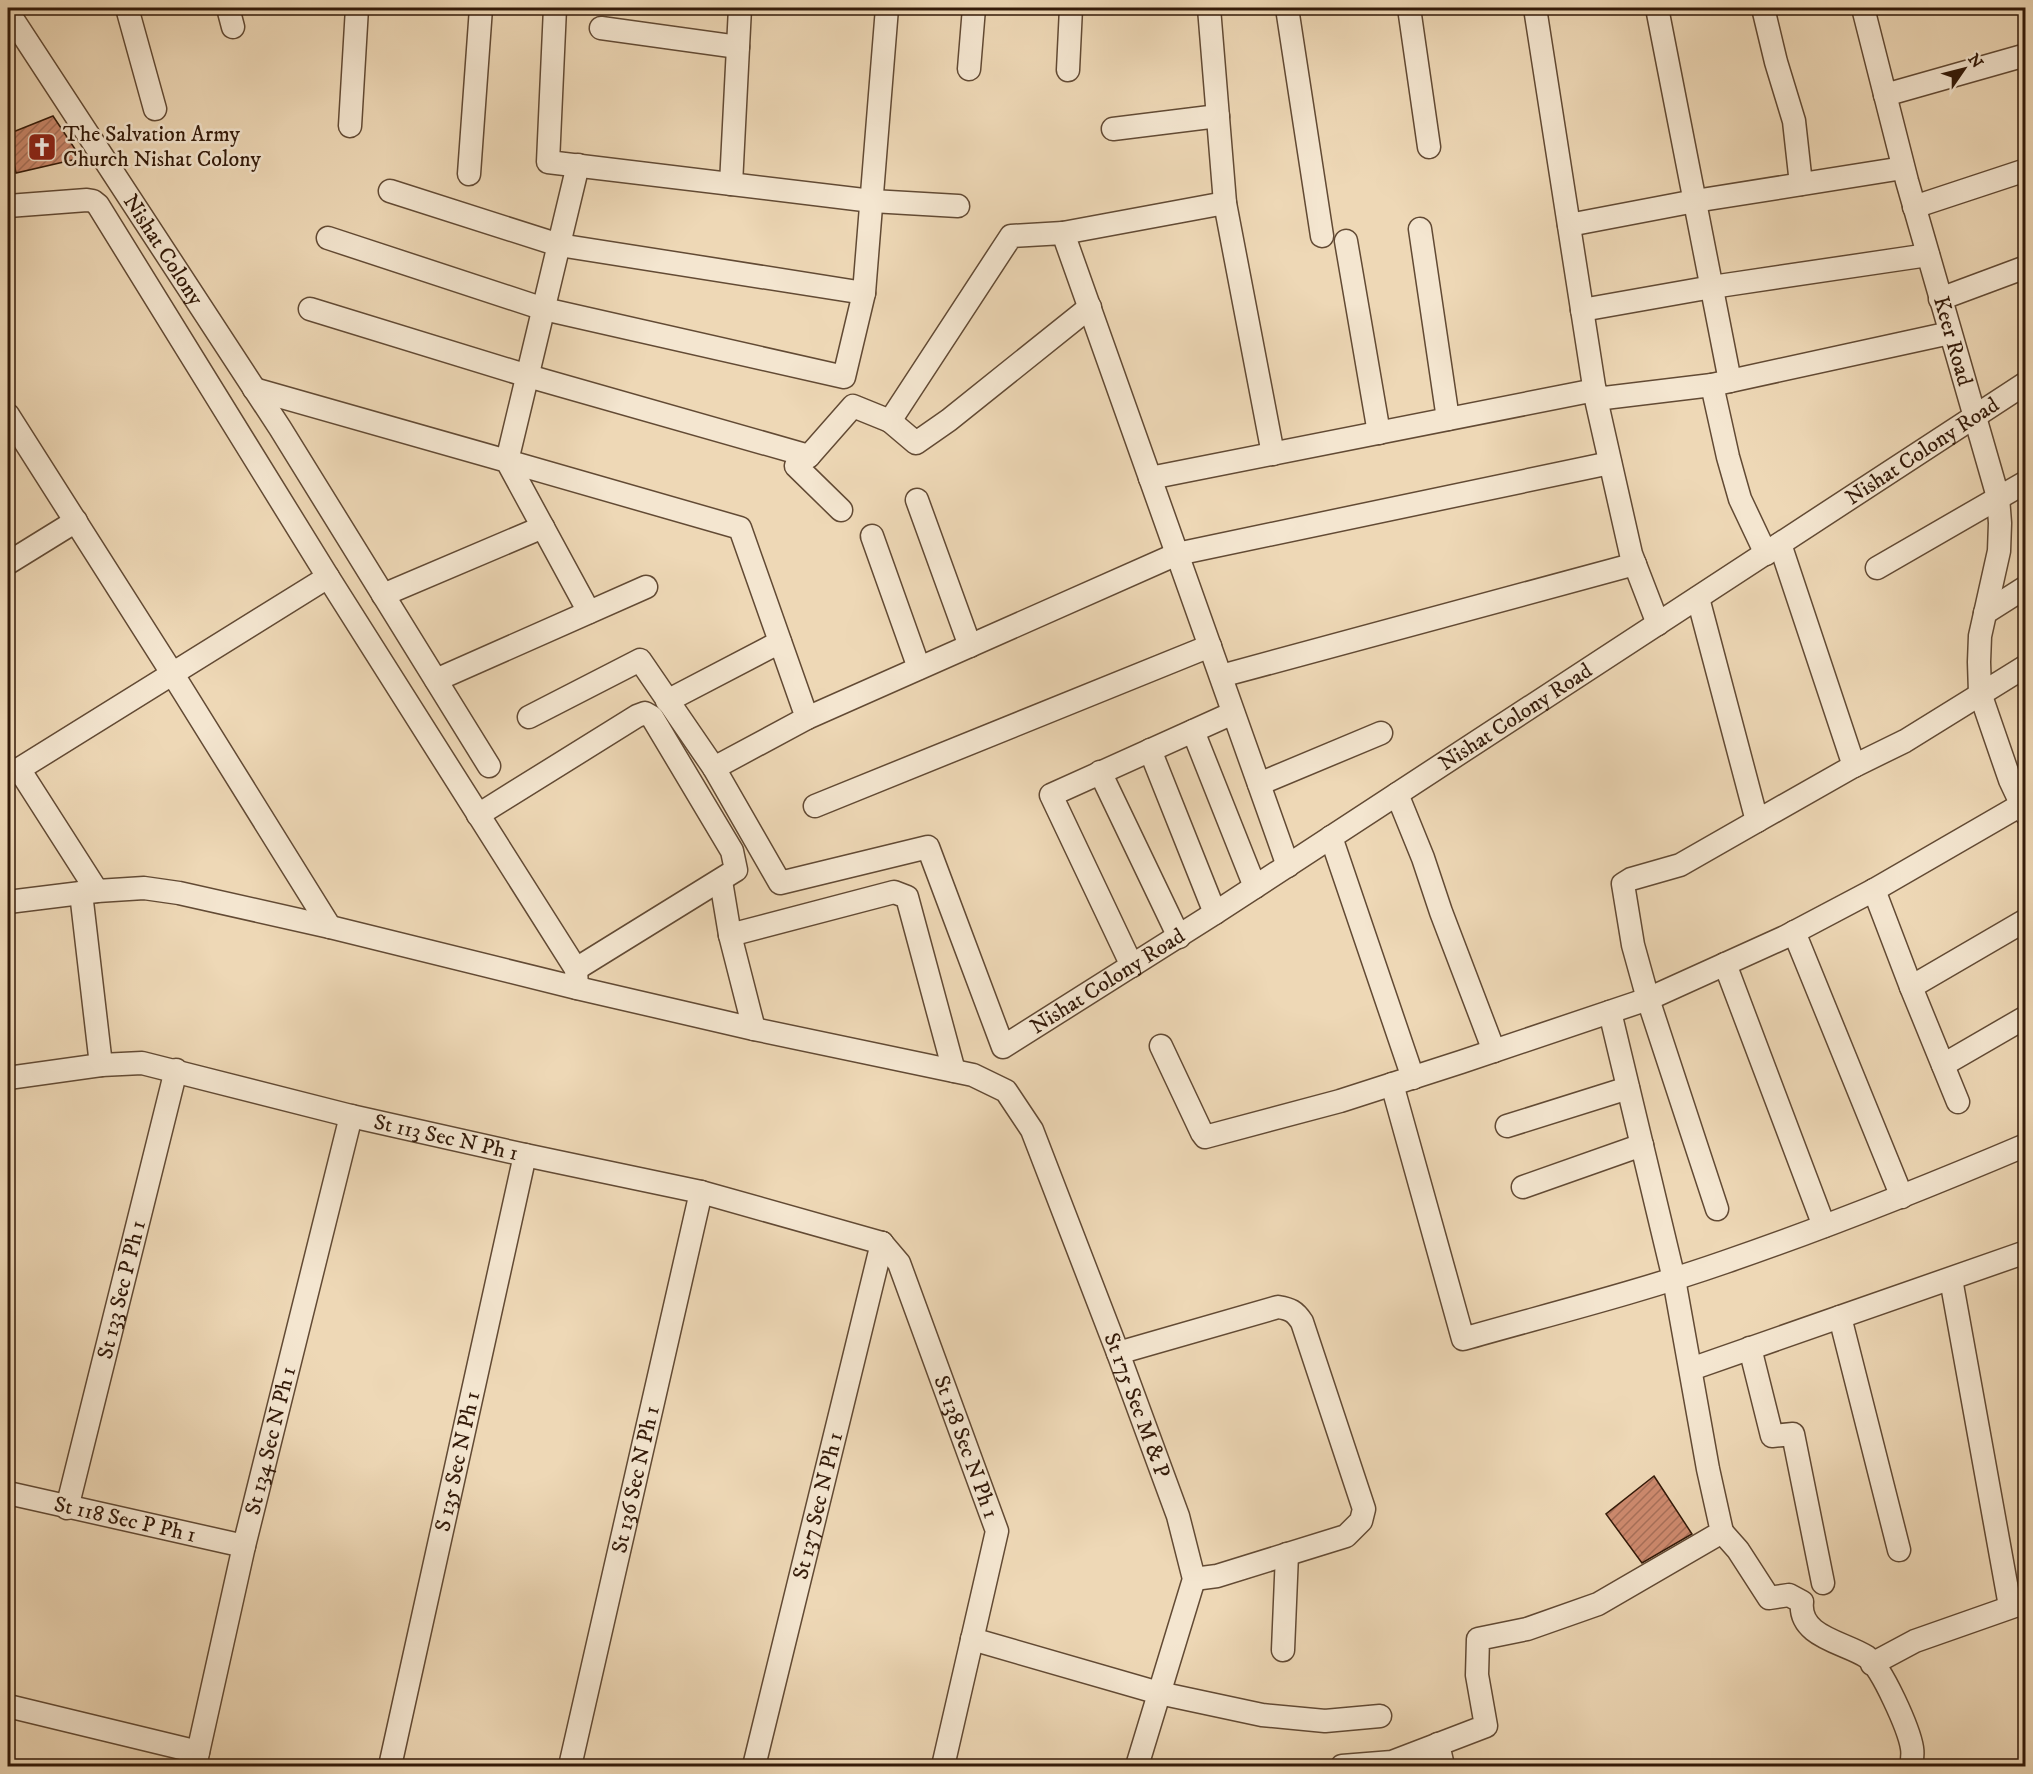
<svg xmlns="http://www.w3.org/2000/svg" width="2033" height="1774" viewBox="0 0 2033 1774" font-family="'IM FELL DW Pica',serif">
  <style>
    .building { fill: url(#building-hatch); stroke: #331a09; stroke-width: 1.5 }
    .lines { fill: none; stroke-linecap: round; stroke-linejoin: round }
    .minor-casing { stroke: #624a34; stroke-width: 25 }
    .minor { stroke: #f4e6d0; stroke-width: 22 }
    .labels { text-anchor: middle; dominant-baseline: central; stroke-width: 5; stroke-linejoin: round; paint-order: stroke }
    .poi-label { font-size: 22px; fill: #331a09; stroke: #f4e6d0; text-anchor: start }
    .street-label { font-size: 22px; fill: #331a09; stroke: #f4e6d0 }
  </style>
  <defs>
    <pattern id="building-hatch" width="6" height="6" patternUnits="userSpaceOnUse" patternTransform="scale(1.5)"><rect width="6" height="6" fill="#cd8a6e"/><path d="M-1 1l2-2M0 6l6-6M5 7l2-2" fill="none" stroke="#a77059"/></pattern>
  </defs>
  <rect width="100%" height="100%" fill="#eed8b6"/>
  <filter id="stains"><feTurbulence type="fractalNoise" baseFrequency=".00333" numOctaves="4"/><feColorMatrix values="0 0 0 0 .2 0 0 0 0 .09 0 0 0 0 .02 0 0 0 .5 -.17"/></filter>
  <radialGradient id="worn" r=".72"><stop offset=".6" stop-color="#630" stop-opacity="0"/><stop offset="1" stop-color="#630" stop-opacity=".3"/></radialGradient>
  <g class="building">
    <path d="M53 116 81 158 16 173 8 134Z"/>
    <path d="M1654 1476 1692 1534 1642 1563 1606 1514Z"/>
  </g>
  <g class="lines">
    <g class="minor-casing">
      <g id="minor">
        <path d="M127 8 155 109"/>
        <path d="M228 8 233 27"/>
        <path d="M555 8 548 162 872 201 958 206"/>
        <path d="M1209 8 1225 203 1273 454"/>
        <path d="M1287 8 1322 236"/>
        <path d="M1409 8 1429 147"/>
        <path d="M1535 8 1596 399 1631 554 1658 624"/>
        <path d="M1657 8 1730 381 1712 385 1728 457 1740 499 1766 554"/>
        <path d="M1763 8 1776 62 1794 121 1801 184"/>
        <path id="s1" d="M1863 8 1907 181 1998 497 2000 523 1999 551 1980 636 1979 662 1980 693 2010 780 2026 814"/>
        <path id="s2" d="M8 12 280 428 489 766"/>
        <path d="M601 28 738 47"/>
        <path d="M969 69 974 8"/>
        <path d="M1068 70 1071 8"/>
        <path d="M1885 95 2026 55"/>
        <path d="M350 126 357 8"/>
        <path d="M1113 129 1218 116"/>
        <path d="M469 174 481 8"/>
        <path d="M731 184 740 8"/>
        <path d="M390 191 559 245 864 293"/>
        <path d="M8 206 87 200 93 201 98 205 328 577 576 969 577 988"/>
        <path d="M1914 207 2026 170"/>
        <path d="M1569 225 1695 201 1903 168"/>
        <path d="M1420 229 1448 419"/>
        <path d="M1063 233 1225 203"/>
        <path d="M328 238 544 309 844 377 864 293 887 8"/>
        <path d="M1346 241 1379 433"/>
        <path d="M1940 299 2026 267"/>
        <path d="M310 309 528 376 809 456 853 406 890 421 1011 236 1063 233 1288 866"/>
        <path d="M1582 310 1712 287 1928 255"/>
        <path d="M1730 381 1950 333"/>
        <path d="M254 389 507 461 589 612"/>
        <path d="M1596 399 1712 385"/>
        <path d="M8 415 172 673 330 927"/>
        <path d="M890 421 916 443 949 420 1090 307"/>
        <path d="M809 456 796 466 841 510"/>
        <path d="M1150 478 1595 390"/>
        <path d="M917 500 970 646"/>
        <path d="M872 536 919 668"/>
        <path d="M1780 544 1854 766 1905 741 2026 666"/>
        <path d="M8 563 76 521"/>
        <path d="M1877 568 2026 482"/>
        <path d="M383 595 543 527"/>
        <path d="M1698 598 1757 821 1854 766"/>
        <path d="M1985 613 2026 587"/>
        <path d="M1221 676 1635 564"/>
        <path d="M436 680 646 587"/>
        <path d="M667 701 780 642"/>
        <path d="M529 717 640 660 714 768 807 718 740 528 507 461 578 165"/>
        <path d="M807 718 1177 554 1610 463"/>
        <path d="M1193 731 1255 887"/>
        <path d="M1150 750 1215 913"/>
        <path id="s3" d="M714 768 780 883 928 847 1003 1047 1215 913 2026 383"/>
        <path d="M19 769 97 891"/>
        <path d="M1100 772 1179 937"/>
        <path d="M8 776 328 577"/>
        <path d="M1259 784 1381 733"/>
        <path d="M1397 794 1423 858 1441 912 1494 1051"/>
        <path d="M815 806 1210 646"/>
        <path d="M478 815 637 716 645 713 652 717 732 851 736 870 576 969"/>
        <path d="M1331 837 1413 1078"/>
        <path d="M721 881 730 935 754 1029"/>
        <path d="M1874 890 1911 987"/>
        <path d="M81 893 101 1065"/>
        <path id="s4" d="M8 902 97 891 144 888 179 893 330 927 577 988 754 1029 973 1075 1006 1091 1032 1130 1118 1353 1178 1516 1194 1579 1137 1766"/>
        <path d="M1794 932 1902 1197"/>
        <path d="M730 935 894 892 907 897 954 1071"/>
        <path d="M1725 964 1824 1226"/>
        <path d="M1132 966 1051 795 1233 713"/>
        <path d="M1161 1046 1202 1133 1205 1137 1340 1101 1461 1062 1648 999 1785 937 1874 890 2021 805"/>
        <path d="M1943 1065 2026 1017"/>
        <path id="s5" d="M8 1078 101 1065 142 1063 351 1116 525 1155 701 1192 882 1243"/>
        <path d="M1392 1084 1463 1339C1551 1314 1639 1292 1725 1262 1827 1227 1927 1187 2026 1145"/>
        <path d="M1958 1102 1911 987 2026 920"/>
        <path d="M1507 1126 1628 1088"/>
        <path d="M1523 1187 1642 1145"/>
        <path d="M1717 1209 1648 999 1633 945 1623 884 1631 879 1680 865 1757 821"/>
        <path id="s6" d="M882 1243 899 1263 997 1531 943 1766"/>
        <path d="M1951 1279 2010 1606"/>
        <path d="M1840 1317 1899 1550"/>
        <path d="M1750 1348 1772 1436 1793 1434 1823 1583"/>
        <path d="M1118 1353 1278 1307C1290 1309 1295 1311 1302 1322L1364 1509 1361 1521 1346 1536 1217 1576 1194 1579"/>
        <path d="M1691 1369 2026 1252"/>
        <path id="s7" d="M8 1493 244 1546"/>
        <path id="s8" d="M67 1508 176 1070"/>
        <path d="M1722 1532 1738 1550 1769 1598 1789 1595 1802 1602C1798 1637 1844 1642 1867 1657 1882 1668 1909 1729 1912 1748 1913 1754 1912 1761 1911 1766"/>
        <path d="M972 1639 1159 1693 1262 1715 1325 1721 1380 1716"/>
        <path d="M1283 1650 1287 1554"/>
        <path d="M1872 1664 1915 1641 2026 1602"/>
        <path d="M8 1706 198 1752"/>
        <path d="M1438 1744 1443 1766"/>
        <path id="s9" d="M195 1766 244 1546 351 1116"/>
        <path id="s10" d="M390 1766 525 1155"/>
        <path id="s11" d="M570 1766 701 1192"/>
        <path id="s12" d="M754 1766 882 1243"/>
        <path d="M1342 1766 1392 1762 1486 1726 1477 1675 1478 1639 1527 1629 1598 1604 1722 1532 1708 1469 1674 1279 1610 1012"/>
      </g>
    </g>
    <use href="#minor" class="minor"/>
  </g>
  <defs>
    <g id="church-square" transform="scale(1.5)"><rect x="-9" y="-9" width="18" height="18" rx="4" fill="#8f2418" stroke="#f4e6d0"/><path d="M-1.2-6h2.4v3.5h3.3v2.4h-3.3V6h-2.4V-.1h-3.3v-2.4h3.3Z" fill="#fff"/></g>
  </defs>
  <g fill-rule="evenodd">
    <use href="#church-square" x="42" y="147"/>
  </g>
  <g class="labels">
    <g class="poi-label">
      <text x="63" y="134">The Salvation Army<tspan x="63" dy="25">Church Nishat Colony</tspan></text>
    </g>
    <g class="street-label">
      <text stroke="none"><textPath href="#s2" startOffset="284">Nishat Colony</textPath></text>
      <text stroke="none"><textPath href="#s1" startOffset="345">Keer Road</textPath></text>
      <text stroke="none"><textPath href="#s3" startOffset="1594">Nishat Colony Road</textPath></text>
      <text stroke="none"><textPath href="#s3" startOffset="1108">Nishat Colony Road</textPath></text>
      <text stroke="none"><textPath href="#s3" startOffset="622">Nishat Colony Road</textPath></text>
      <text stroke="none"><textPath href="#s5" startOffset="448">St 113 Sec N Ph 1</textPath></text>
      <text stroke="none"><textPath href="#s8" startOffset="225">St 133 Sec P Ph 1</textPath></text>
      <text stroke="none"><textPath href="#s4" startOffset="1365">St 175 Sec M &amp; P</textPath></text>
      <text stroke="none"><textPath href="#s9" startOffset="334">St 134 Sec N Ph 1</textPath></text>
      <text stroke="none"><textPath href="#s6" startOffset="222">St 138 Sec N Ph 1</textPath></text>
      <text stroke="none"><textPath href="#s10" startOffset="312">S 135 Sec N Ph 1</textPath></text>
      <text stroke="none"><textPath href="#s11" startOffset="294">St 136 Sec N Ph 1</textPath></text>
      <text stroke="none"><textPath href="#s12" startOffset="268">St 137 Sec N Ph 1</textPath></text>
      <text stroke="none"><textPath href="#s7" startOffset="120">St 118 Sec P Ph 1</textPath></text>
    </g>
  </g>
  <rect width="2033" height="1774" fill="none" stroke="#eed8b6" stroke-width="30"/>
  <rect x="9" y="9" width="2015" height="1756" fill="none" stroke="#331a09" stroke-width="3"/>
  <rect x="15" y="15" width="2003" height="1744" fill="none" stroke="#331a09" stroke-width="1.5"/>
  <g transform="translate(1964 69) rotate(55)" stroke="#f4e6d0" stroke-width="4.5" paint-order="stroke">
  <path d="M0-4.5L10 22L0 15L-10 22Z" fill="#331a09"/>
  <text y="-9" font-size="16" font-weight="bold" text-anchor="middle" fill="#331a09">N</text>
  </g>
  <rect width="100%" height="100%" filter="url(#stains)"/>
  <rect width="100%" height="100%" fill="url(#worn)"/>
</svg>
